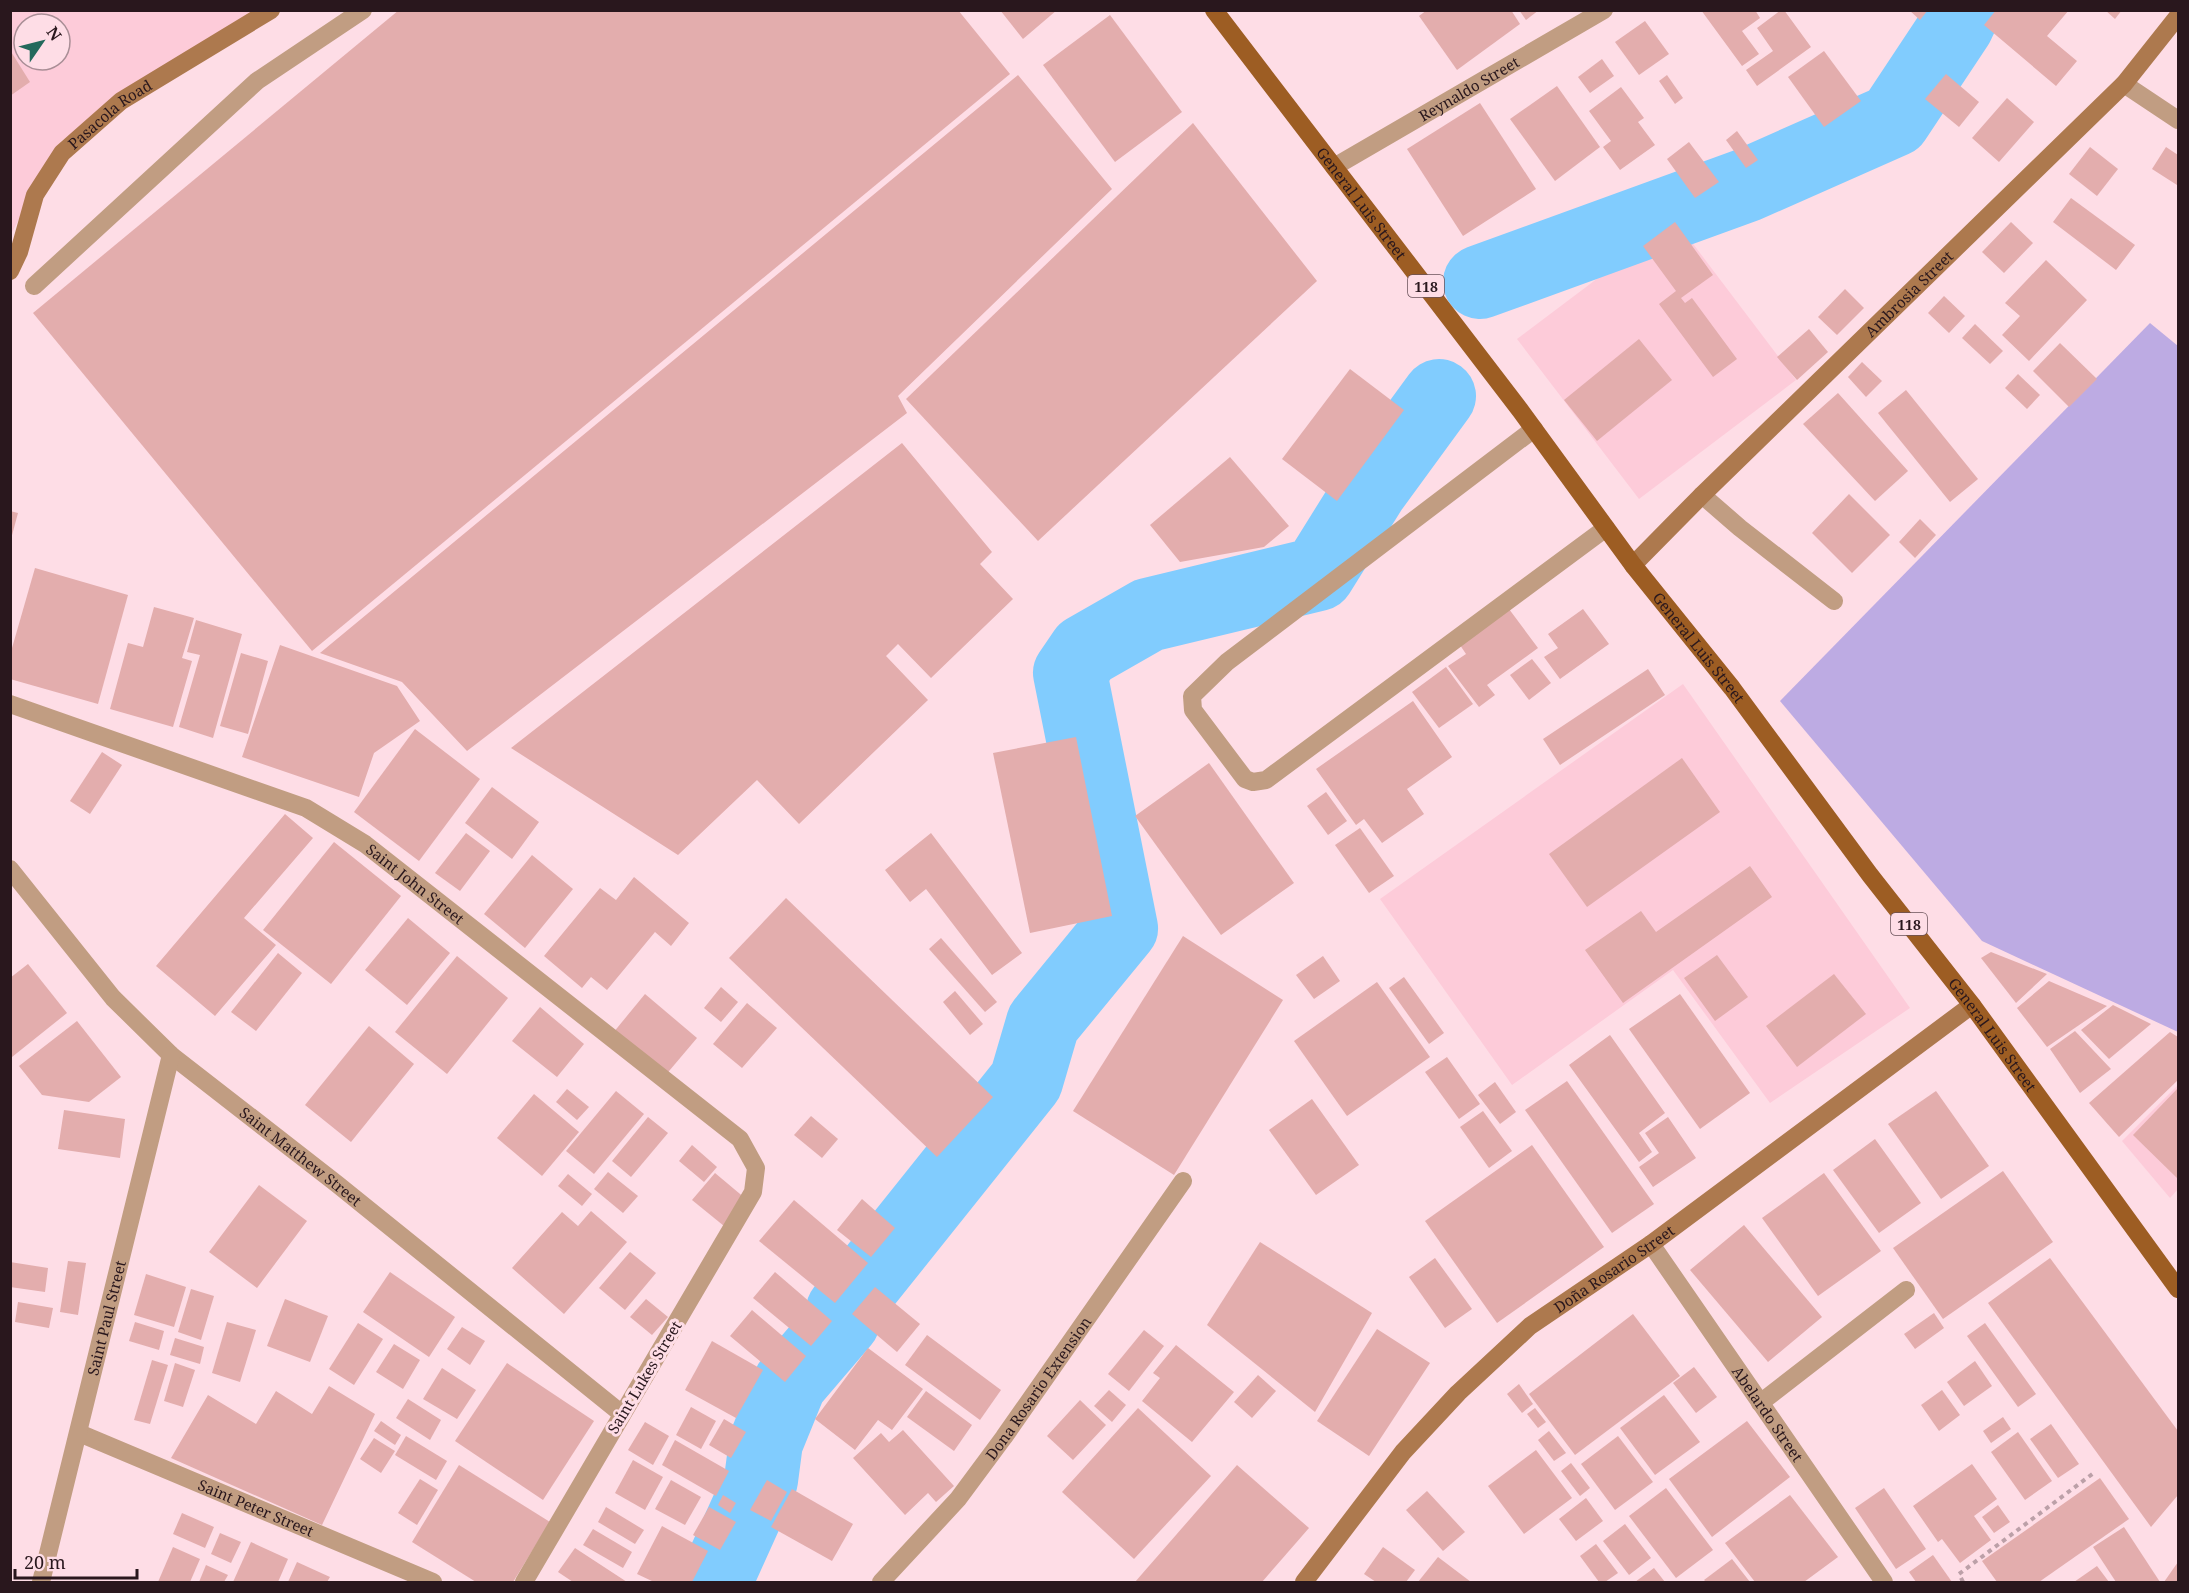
<svg xmlns="http://www.w3.org/2000/svg" width="2189" height="1593" viewBox="0 0 2189 1593" font-family="'Noto Serif',serif">
  <style>
    .built { fill: #fdcbd9; fill-rule: evenodd }
    .green { fill: #bdabe3 }
    .lines { fill: none; stroke-linecap: round; stroke-linejoin: round }
    .river { stroke: #81ccfe; stroke-width: 74 }
    .building { fill: #e3adad }
    .path { stroke: #bca0a8; stroke-width: 4; stroke-dasharray: 4.5 4.5; stroke-linecap: butt }
    .lane { stroke: #c19d82; stroke-width: 18 }
    .street { stroke: #c19d82; stroke-width: 18 }
    .secondary { stroke: #ad794e; stroke-width: 18 }
    .primary { stroke: #9d5d23; stroke-width: 18 }
    .labels { text-anchor: middle; dominant-baseline: central; stroke-width: 6; stroke-linejoin: round; paint-order: stroke }
    .shield { fill: #fedde6; stroke: #695259; stroke-width: 1.5 }
    .shield-label { font-size: 14px; font-weight: bold; fill: #29171d }
    .street-label { font-size: 15px; fill: #29171d; stroke: #fedde6 }
  </style>
  <rect width="100%" height="100%" fill="#fedde6"/>
  <g class="built">
    <path d="M11 11H256L61 141 11 234ZM24 24H60V60H24Z"/>
    <path d="M1675 220 1796 380 1639 499 1517 339Z"/>
    <path d="M1683 684 1910 1008 1770 1103 1673 970 1512 1085 1380 899Z"/>
    <path d="M2178 1085V1189L2170 1198 2122 1141Z"/>
  </g>
  <path class="green" d="M2150 323 2178 346V1032L1982 941 1780 701Z"/>
  <g class="lines">
    <g class="river">
      <path d="M1480 282 1747 185 1894 120 1957 25 1964 10"/>
      <path d="M715 1582 761 1480 766 1442 790 1383 843 1321V1310L1026 1081 1043 1023 1121 928 1070 673 1085 651 1148 615 1318 574 1371 489 1439 396"/>
    </g>
  </g>
  <g class="building">
    <path d="M399 10H958L1010 74 312 651 33 313Z"/>
    <path d="M1000 10H1057L1023 39Z"/>
    <path d="M1427 10H1511L1520 24 1457 70 1419 16Z"/>
    <path d="M1519 10H1539L1526 20Z"/>
    <path d="M1701 10H1755L1760 18 1742 31 1759 54 1742 66Z"/>
    <path d="M1781 10H1784L1811 47 1757 86 1746 70 1773 51 1757 28Z"/>
    <path d="M1909 10H1928L1920 20Z"/>
    <path d="M1996 10H2069L2047 36 2077 61 2056 86 1984 25Z"/>
    <path d="M2105 10H2122L2115 19Z"/>
    <path d="M1110 15 1182 112 1115 162 1043 65Z"/>
    <path d="M1645 21 1669 54 1639 75 1615 42Z"/>
    <path d="M10 50 30 82 10 96Z"/>
    <path d="M1824 51 1861 101 1824 127 1788 77Z"/>
    <path d="M1602 59 1614 76 1590 93 1578 77Z"/>
    <path d="M1946 74 1979 102 1959 127 1925 99Z"/>
    <path d="M1018 75 1112 189 898 396 907 413 467 751 402 682 320 653Z"/>
    <path d="M1667 75 1683 98 1675 104 1659 81Z"/>
    <path d="M1557 86 1600 147 1555 181 1510 119Z"/>
    <path d="M1621 87 1644 118 1638 122 1655 145 1620 170 1603 147 1611 141 1589 111Z"/>
    <path d="M2007 98 2034 122 1999 162 1972 138Z"/>
    <path d="M1480 103 1536 189 1463 236 1407 149Z"/>
    <path d="M1193 123 1317 281 1038 541 906 399Z"/>
    <path d="M1737 131 1758 160 1746 168 1726 140Z"/>
    <path d="M1689 142 1719 182 1695 198 1667 159Z"/>
    <path d="M2090 147 2118 169 2097 196 2069 174Z"/>
    <path d="M2166 147 2178 155 2177 185 2152 169Z"/>
    <path d="M2071 198 2135 245 2116 270 2053 222Z"/>
    <path d="M1675 222 1713 275 1681 298 1685 303 1692 298 1737 359 1713 377 1659 304 1676 291 1643 246Z"/>
    <path d="M2011 222 2033 243 2004 273 1982 252Z"/>
    <path d="M2046 260 2087 300 2029 361 2002 335 2020 316 2005 303Z"/>
    <path d="M1845 289 1864 308 1837 335 1818 317Z"/>
    <path d="M1944 296 1965 316 1949 333 1928 313Z"/>
    <path d="M1975 324 2003 351 1990 364 1962 338Z"/>
    <path d="M1809 329 1828 352 1797 380 1777 357Z"/>
    <path d="M1639 339 1672 380 1597 441 1564 400Z"/>
    <path d="M2060 343 2097 379 2069 407 2033 371Z"/>
    <path d="M1862 362 1882 381 1866 397 1848 377Z"/>
    <path d="M1350 369 1404 410 1337 501 1282 459Z"/>
    <path d="M2018 374 2040 395 2027 409 2005 388Z"/>
    <path d="M1906 390 1978 479 1950 502 1878 413Z"/>
    <path d="M1838 393 1908 471 1875 501 1803 424Z"/>
    <path d="M902 443 992 552 980 564 1013 599 931 678 898 644 886 656 928 700 799 824 757 780 678 855 511 748Z"/>
    <path d="M1230 457 1289 526 1264 547 1180 562 1150 525Z"/>
    <path d="M1849 494 1890 535 1852 573 1812 533Z"/>
    <path d="M10 511 18 513 11 539H10Z"/>
    <path d="M1920 519 1936 535 1915 558 1899 542Z"/>
    <path d="M35 568 128 595 98 704 10 679V655Z"/>
    <path d="M154 607 194 618 182 658 192 661 173 727 110 709 128 643 143 647Z"/>
    <path d="M1509 609 1538 648 1487 685 1495 695 1479 707 1448 666 1466 654 1460 645Z"/>
    <path d="M1583 609 1609 644 1560 679 1544 657 1558 648 1548 634Z"/>
    <path d="M196 620 242 634 213 738 179 727 200 655 187 652Z"/>
    <path d="M280 645 397 686 420 721 374 753 359 797 242 757Z"/>
    <path d="M241 653 268 661 248 734 220 726Z"/>
    <path d="M1532 659 1551 683 1529 700 1510 675Z"/>
    <path d="M1446 667 1473 704 1439 728 1412 692Z"/>
    <path d="M1648 669 1665 695 1560 765 1543 739Z"/>
    <path d="M1413 701 1452 757 1407 789 1424 814 1382 843 1364 819 1356 825 1316 769Z"/>
    <path d="M415 729 480 779 419 861 354 812Z"/>
    <path d="M1076 737 1112 916 1030 933 993 753Z"/>
    <path d="M102 752 122 765 90 814 70 801Z"/>
    <path d="M1682 758 1720 812 1587 907 1549 854Z"/>
    <path d="M1209 763 1294 883 1221 935 1135 816Z"/>
    <path d="M492 787 539 822 512 859 465 823Z"/>
    <path d="M1326 792 1347 821 1328 835 1307 806Z"/>
    <path d="M285 814 313 838 244 918 276 945 215 1016 156 966Z"/>
    <path d="M1360 828 1394 876 1369 893 1335 845Z"/>
    <path d="M466 833 490 851 460 891 435 873Z"/>
    <path d="M931 833 1022 953 992 975 926 889 910 902 885 870Z"/>
    <path d="M334 842 401 896 331 984 263 930Z"/>
    <path d="M532 855 573 889 525 948 484 914Z"/>
    <path d="M1750 866 1772 897 1623 1003 1585 950 1641 911 1656 932Z"/>
    <path d="M634 877 689 923 671 946 655 932 607 990 591 977 582 988 544 956 600 888 616 900Z"/>
    <path d="M786 898 993 1097 937 1157 729 958Z"/>
    <path d="M408 918 450 953 407 1005 365 970Z"/>
    <path d="M1183 936 1283 1000 1174 1175 1073 1111Z"/>
    <path d="M941 938 997 1002 985 1012 929 949Z"/>
    <path d="M1991 952 2047 974 2016 1003 1981 958Z"/>
    <path d="M278 953 302 973 256 1031 231 1012Z"/>
    <path d="M1717 955 1748 997 1715 1021 1684 978Z"/>
    <path d="M457 956 508 998 447 1074 395 1032Z"/>
    <path d="M1323 956 1340 981 1314 999 1296 975Z"/>
    <path d="M28 964 67 1013 12 1057 10 1055V978Z"/>
    <path d="M1834 974 1866 1014 1797 1067 1766 1026Z"/>
    <path d="M1404 977 1444 1033 1429 1044 1389 988Z"/>
    <path d="M2049 981 2107 1006 2047 1047 2017 1008Z"/>
    <path d="M1377 982 1430 1057 1347 1116 1294 1041Z"/>
    <path d="M721 987 738 1002 721 1022 704 1008Z"/>
    <path d="M955 991 983 1024 970 1035 943 1002Z"/>
    <path d="M645 994 697 1038 664 1077 613 1033Z"/>
    <path d="M1680 994 1750 1093 1700 1129 1629 1029Z"/>
    <path d="M747 1003 777 1028 742 1068 713 1044Z"/>
    <path d="M2113 1005 2151 1024 2109 1059 2081 1030Z"/>
    <path d="M540 1007 584 1044 557 1077 512 1041Z"/>
    <path d="M77 1021 121 1077 89 1102 42 1095 19 1066Z"/>
    <path d="M369 1026 414 1064 351 1142 305 1105Z"/>
    <path d="M2075 1031 2111 1069 2080 1093 2050 1049Z"/>
    <path d="M2170 1032 2178 1037V1080L2119 1137 2089 1103Z"/>
    <path d="M1610 1035 1665 1113 1639 1133 1652 1152 1639 1162 1569 1065Z"/>
    <path d="M1447 1057 1480 1104 1459 1119 1425 1072Z"/>
    <path d="M1567 1081 1654 1204 1612 1233 1525 1110Z"/>
    <path d="M1495 1082 1516 1112 1500 1124 1478 1095Z"/>
    <path d="M2178 1088V1179L2133 1135Z"/>
    <path d="M567 1089 589 1107 577 1120 556 1102Z"/>
    <path d="M616 1091 644 1114 594 1174 566 1151Z"/>
    <path d="M1936 1091 1989 1166 1941 1199 1888 1124Z"/>
    <path d="M534 1094 579 1132 542 1176 497 1138Z"/>
    <path d="M1312 1099 1359 1165 1316 1195 1269 1130Z"/>
    <path d="M64 1110 125 1119 120 1158 58 1149Z"/>
    <path d="M1483 1111 1512 1151 1489 1168 1460 1127Z"/>
    <path d="M811 1116 838 1139 822 1158 794 1135Z"/>
    <path d="M648 1117 668 1133 631 1177 612 1161Z"/>
    <path d="M1668 1117 1696 1158 1653 1187 1639 1167 1659 1153 1645 1133Z"/>
    <path d="M1875 1139 1921 1203 1879 1233 1833 1170Z"/>
    <path d="M692 1145 717 1167 704 1182 679 1161Z"/>
    <path d="M1532 1145 1604 1247 1497 1323 1425 1221Z"/>
    <path d="M2003 1171 2053 1242 1943 1319 1893 1248Z"/>
    <path d="M608 1172 638 1196 623 1213 594 1189Z"/>
    <path d="M715 1173 746 1199 724 1226 692 1200Z"/>
    <path d="M1824 1173 1881 1251 1818 1296 1762 1218Z"/>
    <path d="M568 1174 592 1194 582 1206 558 1186Z"/>
    <path d="M259 1185 307 1221 257 1288 209 1252Z"/>
    <path d="M862 1199 895 1228 871 1257 837 1230Z"/>
    <path d="M794 1200 868 1263 835 1303 759 1241Z"/>
    <path d="M591 1211 627 1242 564 1314 512 1268 562 1212 578 1226Z"/>
    <path d="M1744 1225 1822 1317 1768 1362 1690 1270Z"/>
    <path d="M1260 1242 1372 1313 1315 1412 1207 1325Z"/>
    <path d="M630 1252 656 1273 625 1310 599 1288Z"/>
    <path d="M1435 1258 1472 1309 1445 1328 1409 1277Z"/>
    <path d="M2050 1258 2178 1431V1495L2151 1527 1988 1303Z"/>
    <path d="M68 1261 86 1263 78 1315 60 1312Z"/>
    <path d="M10 1262 48 1268 45 1292 10 1287Z"/>
    <path d="M390 1272 455 1317 429 1357 363 1312Z"/>
    <path d="M775 1272 832 1321 811 1346 753 1298Z"/>
    <path d="M146 1274 186 1287 174 1327 134 1315Z"/>
    <path d="M875 1287 920 1324 897 1352 852 1314Z"/>
    <path d="M191 1289 214 1296 201 1340 178 1332Z"/>
    <path d="M285 1299 328 1316 310 1362 267 1346Z"/>
    <path d="M646 1299 668 1317 652 1335 630 1317Z"/>
    <path d="M18 1302 53 1308 49 1328 15 1322Z"/>
    <path d="M752 1310 806 1356 785 1382 730 1336Z"/>
    <path d="M1934 1313 1944 1328 1915 1349 1904 1334Z"/>
    <path d="M1633 1314 1680 1376 1575 1455 1529 1394Z"/>
    <path d="M135 1322 164 1331 159 1350 129 1341Z"/>
    <path d="M227 1322 256 1330 240 1382 212 1373Z"/>
    <path d="M358 1323 383 1339 354 1385 329 1369Z"/>
    <path d="M1985 1323 2036 1394 2018 1407 1967 1336Z"/>
    <path d="M462 1327 485 1341 470 1365 447 1349Z"/>
    <path d="M1377 1329 1430 1363 1369 1456 1317 1421Z"/>
    <path d="M1144 1330 1164 1346 1129 1391 1108 1374Z"/>
    <path d="M927 1335 1001 1390 980 1420 905 1365Z"/>
    <path d="M175 1338 204 1347 200 1364 170 1355Z"/>
    <path d="M712 1341 763 1370 736 1418 685 1390Z"/>
    <path d="M394 1344 420 1360 403 1389 376 1372Z"/>
    <path d="M1176 1345 1234 1392 1192 1442 1142 1401 1160 1378 1153 1373Z"/>
    <path d="M868 1348 923 1389 892 1430 878 1420 855 1450 815 1419Z"/>
    <path d="M152 1360 168 1365 150 1424 134 1420Z"/>
    <path d="M1975 1361 1992 1386 1964 1406 1947 1382Z"/>
    <path d="M175 1363 195 1370 183 1407 164 1401Z"/>
    <path d="M507 1363 594 1421 543 1500 455 1441Z"/>
    <path d="M1694 1367 1717 1397 1696 1413 1673 1383Z"/>
    <path d="M442 1368 476 1390 457 1419 423 1399Z"/>
    <path d="M1258 1375 1276 1391 1252 1418 1234 1402Z"/>
    <path d="M1519 1384 1533 1404 1522 1413 1507 1394Z"/>
    <path d="M329 1386 375 1414 322 1525 171 1458 208 1395 256 1424 276 1391 312 1414Z"/>
    <path d="M1109 1390 1126 1405 1112 1422 1094 1406Z"/>
    <path d="M1942 1390 1960 1415 1939 1431 1921 1405Z"/>
    <path d="M926 1391 972 1425 954 1451 907 1417Z"/>
    <path d="M1664 1395 1700 1442 1655 1475 1620 1428Z"/>
    <path d="M408 1399 441 1420 430 1440 396 1418Z"/>
    <path d="M1080 1400 1106 1425 1073 1460 1047 1436Z"/>
    <path d="M691 1407 716 1421 701 1449 676 1435Z"/>
    <path d="M1138 1408 1211 1476 1134 1559 1062 1492Z"/>
    <path d="M1535 1408 1546 1422 1538 1428 1527 1414Z"/>
    <path d="M2003 1417 2011 1429 1991 1443 1983 1431Z"/>
    <path d="M724 1419 746 1432 731 1458 709 1445Z"/>
    <path d="M381 1421 401 1435 395 1445 374 1431Z"/>
    <path d="M1747 1421 1790 1477 1712 1537 1669 1479Z"/>
    <path d="M645 1422 669 1436 653 1465 628 1450Z"/>
    <path d="M2051 1424 2079 1464 2058 1478 2030 1439Z"/>
    <path d="M903 1430 954 1486 936 1502 928 1493 905 1515 853 1458 881 1433 889 1442Z"/>
    <path d="M1549 1431 1566 1453 1554 1461 1538 1440Z"/>
    <path d="M2018 1432 2052 1481 2025 1500 1991 1452Z"/>
    <path d="M406 1436 447 1461 436 1480 395 1455Z"/>
    <path d="M1618 1436 1653 1482 1615 1510 1581 1464Z"/>
    <path d="M374 1438 395 1451 381 1473 360 1459Z"/>
    <path d="M675 1440 729 1471 716 1496 662 1465Z"/>
    <path d="M1536 1450 1572 1498 1524 1534 1488 1486Z"/>
    <path d="M633 1460 663 1477 645 1510 615 1493Z"/>
    <path d="M1571 1463 1590 1488 1580 1496 1561 1471Z"/>
    <path d="M1972 1464 1997 1499 1974 1516 1991 1540 1960 1563 1942 1539 1938 1542 1913 1506Z"/>
    <path d="M459 1465 550 1522 513 1582H476L412 1542Z"/>
    <path d="M1237 1465 1309 1528 1262 1582H1135Z"/>
    <path d="M2100 1478 2129 1519 2039 1582H1997L1982 1561Z"/>
    <path d="M420 1479 438 1490 417 1525 398 1513Z"/>
    <path d="M671 1480 701 1497 685 1525 655 1509Z"/>
    <path d="M767 1480 787 1492 771 1521 750 1510Z"/>
    <path d="M1666 1488 1713 1550 1676 1578 1629 1516Z"/>
    <path d="M1884 1488 1926 1549 1896 1569 1855 1508Z"/>
    <path d="M792 1489 853 1524 832 1561 771 1527Z"/>
    <path d="M1427 1491 1465 1532 1443 1551 1406 1510Z"/>
    <path d="M723 1495 736 1503 730 1513 718 1505Z"/>
    <path d="M1790 1495 1838 1557 1804 1582H1755L1725 1543Z"/>
    <path d="M1586 1498 1603 1521 1576 1541 1559 1519Z"/>
    <path d="M1998 1505 2010 1522 1994 1533 1982 1517Z"/>
    <path d="M606 1507 644 1530 635 1544 598 1522Z"/>
    <path d="M709 1507 736 1522 720 1550 693 1535Z"/>
    <path d="M182 1513 214 1527 205 1548 173 1534Z"/>
    <path d="M1625 1524 1651 1558 1629 1575 1603 1541Z"/>
    <path d="M662 1526 708 1551 692 1582H654L637 1574Z"/>
    <path d="M2124 1527 2160 1582H2116L2093 1547Z"/>
    <path d="M593 1529 632 1552 623 1568 583 1545Z"/>
    <path d="M220 1533 241 1542 231 1563 211 1554Z"/>
    <path d="M251 1542 288 1559 278 1582H233Z"/>
    <path d="M1596 1544 1618 1573 1605 1582H1599L1580 1556Z"/>
    <path d="M173 1547 200 1559 190 1582H158Z"/>
    <path d="M1383 1547 1415 1570 1406 1582H1376L1364 1574Z"/>
    <path d="M575 1548 627 1582H573L558 1572Z"/>
    <path d="M1933 1555 1952 1582H1916L1909 1572Z"/>
    <path d="M1438 1557 1471 1582H1418Z"/>
    <path d="M1732 1559 1750 1582H1706L1704 1580Z"/>
    <path d="M297 1562 330 1577 327 1582H288Z"/>
    <path d="M2178 1562V1582H2164Z"/>
    <path d="M206 1565 228 1575 224 1582H199Z"/>
    <path d="M2097 1566 2109 1582H2074Z"/>
    <path d="M1654 1568 1665 1582H1635Z"/>
  </g>
  <g class="lines">
    <path class="path" d="M1963 1582 1959 1574 2095 1472"/>
    <g class="lane">
      <path d="M34 286 257 81 363 10"/>
      <path d="M1534 429 1227 662 1192 696 1193 710 1245 779 1253 782 1266 780 1606 528"/>
      <path d="M1702 495 1740 528 1834 601"/>
      <path d="M1760 1403 1906 1290"/>
    </g>
    <g class="street">
      <path d="M2124 84 2178 120"/>
      <path id="s1" d="M1334 167 1604 10"/>
      <path id="s2" d="M10 704 306 808 365 844 740 1139 756 1168 753 1192 524 1582"/>
      <path id="s3" d="M10 869 113 998 171 1055 337 1184 622 1414"/>
      <path id="s4" d="M1651 1244 1884 1582"/>
      <path id="s5" d="M79 1433 433 1582"/>
      <path id="s6" d="M41 1582 171 1055"/>
      <path id="s7" d="M881 1582 958 1499 1004 1437 1183 1181"/>
    </g>
    <g class="secondary">
      <path id="s8" d="M10 271 19 252 35 195 62 153 121 101 271 10"/>
      <path id="s9" d="M1633 565 1702 495 2124 84 2178 16"/>
      <path id="s10" d="M1304 1582 1403 1452 1458 1393 1530 1326 1651 1244 1972 1005"/>
    </g>
    <path class="primary" id="s11" d="M1214 10 1520 410 1633 565 1732 688 1870 875 1972 1005 2178 1289"/>
  </g>
  <g class="labels">
    <g class="shield">
      <rect x="1408" y="275" width="36" height="22" rx="4.5"/>
      <rect x="1891" y="913" width="36" height="22" rx="4.5"/>
    </g>
    <g class="shield-label">
      <text x="1426" y="286">118</text>
      <text x="1909" y="924">118</text>
    </g>
    <g class="street-label">
      <text stroke="none"><textPath href="#s1" startOffset="156">Reynaldo Street</textPath></text>
      <text stroke="none"><textPath href="#s8" startOffset="192">Pasacola Road</textPath></text>
      <text stroke="none"><textPath href="#s11" startOffset="243">General Luis Street</textPath></text>
      <text stroke="none"><textPath href="#s9" startOffset="387">Ambrosia Street</textPath></text>
      <text stroke="none"><textPath href="#s11" startOffset="801">General Luis Street</textPath></text>
      <text stroke="none"><textPath href="#s2" startOffset="447">Saint John Street</textPath></text>
      <text stroke="none"><textPath href="#s11" startOffset="1287">General Luis Street</textPath></text>
      <text stroke="none"><textPath href="#s3" startOffset="411">Saint Matthew Street</textPath></text>
      <text stroke="none"><textPath href="#s10" startOffset="444">Doña Rosario Street</textPath></text>
      <text stroke="none"><textPath href="#s6" startOffset="272">Saint Paul Street</textPath></text>
      <text transform="translate(644 1377) rotate(-59)">Saint Lukes Street</text>
      <text stroke="none"><textPath href="#s7" startOffset="250">Dona Rosario Extension</textPath></text>
      <text stroke="none"><textPath href="#s4" startOffset="206">Abelardo Street</textPath></text>
      <text stroke="none"><textPath href="#s5" startOffset="192">Saint Peter Street</textPath></text>
    </g>
  </g>
  <rect width="2189" height="1593" fill="none" stroke="#29171d" stroke-width="24"/>
  <g transform="translate(42 42) rotate(55)"><circle r="28" fill="#fedde6" stroke="#a98e96" stroke-width="1.5"/>
  <path d="M0-4.5L10 22L0 15L-10 22Z" fill="#23695c"/>
  <text y="-9" font-size="16" font-weight="bold" text-anchor="middle" fill="#29171d">N</text>
  </g>
  <path d="M15 1569v9h122v-9" fill="none" stroke="#29171d" stroke-width="3"/>
  <text x="24" y="1569" font-size="18" fill="#29171d" stroke="#fedde6" stroke-width="4.5" paint-order="stroke">20 m</text>
</svg>
